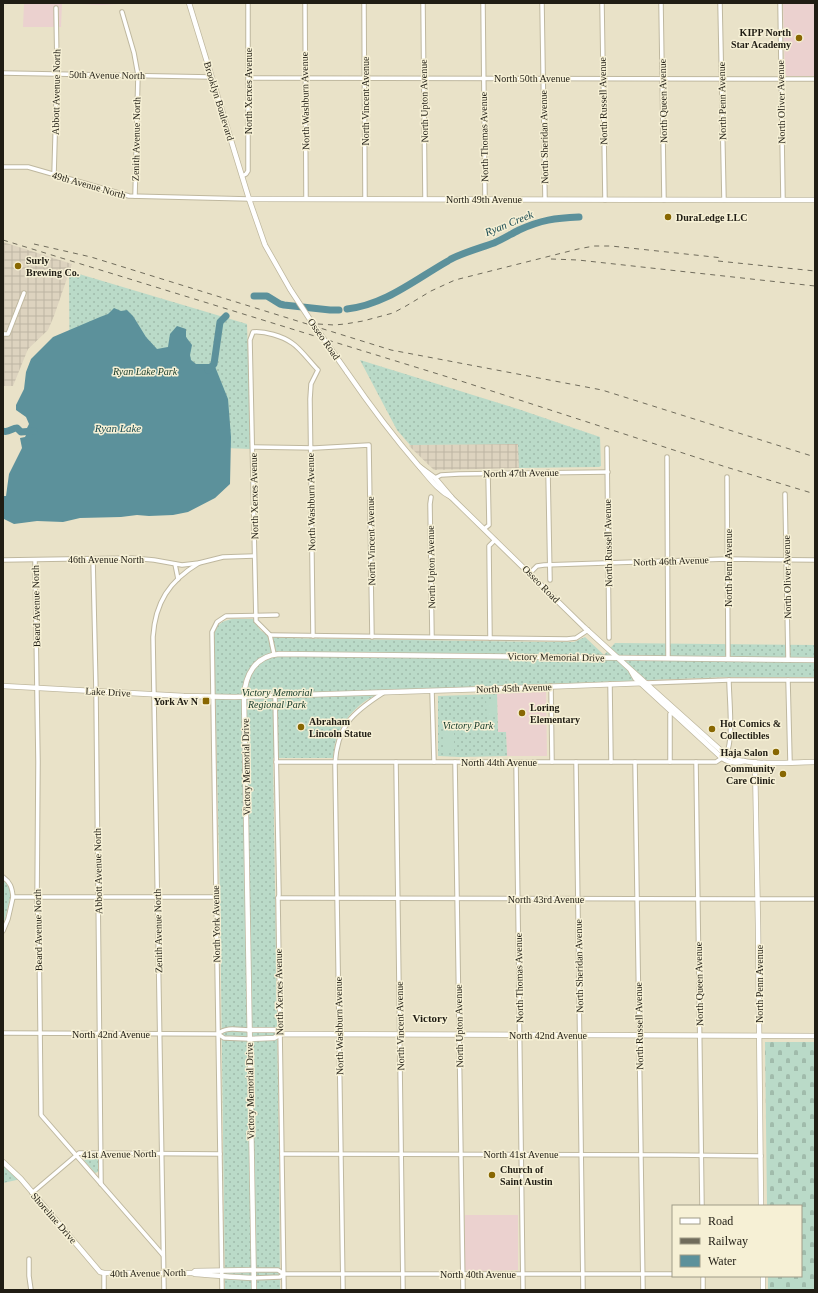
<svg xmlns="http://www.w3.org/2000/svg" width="818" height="1293" viewBox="0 0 818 1293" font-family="'Times New Roman',serif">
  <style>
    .industrial { fill: url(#industrial-grid) }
    .education { fill: #ebd1cf }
    .grass { fill: url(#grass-dots) }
    .cemetery { fill: url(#cemetery-stones) }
    .pitch { fill: #badac8 }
    .water { fill: #5c919b }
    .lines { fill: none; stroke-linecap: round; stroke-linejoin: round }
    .river { stroke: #5c919b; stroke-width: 7 }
    .street-casing { stroke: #bfb89f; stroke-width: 5.5 }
    .secondary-casing { stroke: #bfb89f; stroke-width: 6 }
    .street { stroke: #fff; stroke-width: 3.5 }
    .secondary { stroke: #fff; stroke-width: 4.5 }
    .rail { stroke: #706c5c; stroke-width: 1; stroke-dasharray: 5 5; stroke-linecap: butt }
    .secondary-bridge-casing { stroke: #bfb89f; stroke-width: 6; stroke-linecap: butt }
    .secondary-bridge { stroke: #fff; stroke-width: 4.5 }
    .poi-dot { fill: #886702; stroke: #f6f0d5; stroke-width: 1.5 }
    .labels { text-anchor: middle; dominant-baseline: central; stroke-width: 3; stroke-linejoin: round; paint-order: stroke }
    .poi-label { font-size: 10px; font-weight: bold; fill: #201d14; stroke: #f6f0d5; text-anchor: start }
    .street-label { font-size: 10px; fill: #201d14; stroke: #f6f0d5 }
    .park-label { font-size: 10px; font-style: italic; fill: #113726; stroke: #f6f0d5 }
    .water-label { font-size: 11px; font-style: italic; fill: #184951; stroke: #f6f0d5 }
    .neighbourhood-label { font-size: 11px; font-weight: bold; fill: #201d14; stroke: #f6f0d5 }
  </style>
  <defs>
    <pattern id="industrial-grid" width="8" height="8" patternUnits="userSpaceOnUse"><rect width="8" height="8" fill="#ddd3bf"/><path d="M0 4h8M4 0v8" fill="none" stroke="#bdb5a3"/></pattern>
    <pattern id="grass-dots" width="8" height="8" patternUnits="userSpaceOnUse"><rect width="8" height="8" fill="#badac8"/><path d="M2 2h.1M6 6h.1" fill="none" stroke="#a0bbab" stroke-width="1.8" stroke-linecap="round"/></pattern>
    <pattern id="cemetery-stones" width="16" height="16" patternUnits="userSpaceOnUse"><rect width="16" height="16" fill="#badac8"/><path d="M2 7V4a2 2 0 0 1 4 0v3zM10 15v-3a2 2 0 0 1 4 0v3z" fill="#a0bbab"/></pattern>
  </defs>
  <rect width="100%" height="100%" fill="#e9e2c8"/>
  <g class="industrial">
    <path d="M3 242 72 264 54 316 48 330 28 349 13 386H3Z"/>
    <path d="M519 444V468L434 470 409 446 410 445Z"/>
  </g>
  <g class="education">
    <path d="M24 3H137L100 5 62 3 61 27H23Z"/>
    <path d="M783 3H815V76H786L785 74Z"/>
    <path d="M546 692 547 756H507L506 733H498L497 694Z"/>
    <path d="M465 1215H518V1270L467 1271 465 1269Z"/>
  </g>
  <g class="grass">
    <path d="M69 271 247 324 251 449 70 442Z"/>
    <path d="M360 360 518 409 600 437 601 466 599 467 519 468 518 444 410 445 397 430Z"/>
    <path d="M232 619H253L261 631 280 638 549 642H574L585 637 604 655 615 643 815 645V677H729L388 690C365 697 343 716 336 740 334 745 334 752 333 758H273L279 1154 280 1290H225L220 899 214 637C214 626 221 621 232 619Z"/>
    <path d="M497 694 498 732H506L507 756 460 757 438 756V696Z"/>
    <path d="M3 877 9 883 11 893 3 928Z"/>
    <path d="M85 1156 98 1157V1172L95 1173 84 1160Z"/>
    <path d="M3 1162 21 1179 3 1183Z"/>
  </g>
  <path class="cemetery" d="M765 1042H815V1290H768V1276H801V1206H767Z"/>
  <g class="pitch">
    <path d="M486 699H495V717H487Z"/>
    <rect x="443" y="732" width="11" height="21"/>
  </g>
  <path class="water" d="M114 308 121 311 127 310 133 316 146 337 157 349 168 347 170 334 177 326 186 329V337L192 345 190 355 191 360 196 364H214L228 399 231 437 230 484 215 498 188 512 173 515 149 516 137 515 121 517 80 518 63 522 37 521 14 524 4 519 3 496H6L9 474 22 448 20 438 25 437 26 435 25 432 29 424 26 417 16 410V405L24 389 26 372 31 359 53 337 100 317 108 314Z"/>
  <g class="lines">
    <g class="river">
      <path d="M451 259C465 252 480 248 494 243 503 239 511 234 519 230 541 220 555 218 579 217"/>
      <path d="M254 296H267L280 304 284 305 330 310H339"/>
      <path d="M347 309C385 305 416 279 448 261"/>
      <path d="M208 370 214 364 220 322 226 316"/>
      <path d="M3 431C9 433 12 428 17 428L21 432 34 431"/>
    </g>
    <g class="street-casing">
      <g id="street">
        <path d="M305 3 306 199"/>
        <path d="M364 3 365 199"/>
        <path d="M423 3 425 199"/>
        <path d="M483 3 485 199"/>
        <path d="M542 3 545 199"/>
        <path d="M602 3 605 200"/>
        <path d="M661 3 664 200"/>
        <path d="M720 3 724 200"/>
        <path d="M780 3 783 200"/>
        <path d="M122 12 134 53 138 75 135 196"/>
        <path d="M3 73 211 77"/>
        <path d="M249 78 815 79"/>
        <path d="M3 167H28L129 196 249 199"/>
        <path d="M54 175 57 67 56 8"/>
        <path d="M242 176 246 174 248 171V3"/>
        <path d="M3 334H8L24 293"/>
        <path d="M253 447 315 448 369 445 372 637"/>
        <path d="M607 448 609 638"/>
        <path d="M667 457 668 658"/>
        <path d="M548 472 550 580"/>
        <path d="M727 477 728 659"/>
        <path d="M435 478 441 475 459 474 608 472"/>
        <path d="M785 494 788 659"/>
        <path d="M431 497 430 504 432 637"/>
        <path d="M484 529 489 525 488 473"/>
        <path d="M93 559 96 691 101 1184"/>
        <path d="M3 560 132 558 154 560 182 565 199 563 223 557 254 556"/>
        <path d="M35 560 38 762 37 903 39 933 41 1115 163 1255"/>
        <path d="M175 564 178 579"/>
        <path d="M530 573 537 566 544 565 727 559 815 560"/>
        <path d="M270 635 567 639 576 638 588 630"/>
        <path d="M490 638 489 546 495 540"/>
        <path d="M274 654 270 635 256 621 250 340 253 332C265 331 282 336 292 343 300 348 311 363 318 370L311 384 310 399 313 636"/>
        <path d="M788 680 790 762"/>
        <path d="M646 683 729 680H815"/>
        <path d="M610 684 611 762"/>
        <path d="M551 686 552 762"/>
        <path d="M432 691 434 762"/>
        <path d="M275 695 279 895 278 898 284 1290"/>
        <path d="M726 755C734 740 729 698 729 680"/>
        <path d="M276 762H716L722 758"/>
        <path d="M396 762 403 1290"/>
        <path d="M455 762 463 1290"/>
        <path d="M516 762 523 1290"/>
        <path d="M576 762 583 1290"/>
        <path d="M635 762 643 1290"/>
        <path d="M670 762V714L672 712"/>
        <path d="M696 762 702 1206"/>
        <path d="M3 877C10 882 12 887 13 897H216"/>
        <path d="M278 898 815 899"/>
        <path d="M3 931 8 919 13 897"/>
        <path d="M3 1033 218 1034 224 1038 249 1039"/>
        <path d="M218 1034C226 1026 239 1030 249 1030"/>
        <path d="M282 1154 671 1155 761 1156"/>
        <path d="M32 1193 79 1153 220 1154"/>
        <path d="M29 1259V1276L31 1290"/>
        <path d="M254 1270H278L284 1274H673"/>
        <path d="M104 1273V1290"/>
        <path d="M254 1278 280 1277 284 1274"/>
        <path d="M703 1278V1290"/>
        <path d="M164 1290 153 637C155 603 169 581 199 563"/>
        <path d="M222 1290 212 632 217 622 226 616 277 615"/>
        <path d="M343 1290 335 765C337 726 352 713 383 693"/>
      </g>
    </g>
    <g class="secondary-casing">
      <g id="secondary">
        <path d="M189 3 249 199 265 245 290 289"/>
        <path d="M249 199 815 200"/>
        <path d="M347 372C369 404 392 435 418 465 428 476 437 490 451 497"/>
        <path d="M420 467 435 478 452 498 584 627 630 669 726 755C743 767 793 762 815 762"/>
        <path d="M631 671 635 678 722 758C729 763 735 764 744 761"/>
        <path d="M3 686 184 696 235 697 485 689 646 683"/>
        <path d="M755 762 758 925 761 1206"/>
        <path d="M249 1030H275L281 1034"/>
        <path d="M249 1039 274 1038 281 1034 815 1036"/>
        <path d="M3 1162 21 1179 100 1272 104 1273H193L195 1271 254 1270"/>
        <path d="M193 1273 195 1274C215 1275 234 1278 254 1278"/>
        <path d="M763 1276V1290"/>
        <path d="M254 1290 244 697C245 675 255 656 279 654L815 660"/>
      </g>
    </g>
    <use href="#street" class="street"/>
    <use href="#secondary" class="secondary"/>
    <g class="rail">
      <path d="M3 240 464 382 726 467 815 494"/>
      <path d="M34 244 91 257 391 350 602 390 815 457"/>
      <path d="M551 259 578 260 815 286"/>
      <path d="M718 261 815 271"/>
      <path d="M318 324 334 325 345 324 363 321 393 313 406 306 431 291 455 280 578 249 594 246H611L723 258"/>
    </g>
    <g class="secondary-bridge-casing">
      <path id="secondary-bridge" d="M290 289 309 318 347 372"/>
    </g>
    <use href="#secondary-bridge" class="secondary-bridge"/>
  </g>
  <g class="poi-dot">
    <circle cx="799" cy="38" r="4"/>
    <circle cx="668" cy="217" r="4"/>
    <circle cx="18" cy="266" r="4"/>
    <rect x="202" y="697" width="8" height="8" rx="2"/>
    <circle cx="522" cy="713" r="4"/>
    <circle cx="301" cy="727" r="4"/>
    <circle cx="712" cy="729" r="4"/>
    <circle cx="776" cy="752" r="4"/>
    <circle cx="783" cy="774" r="4"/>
    <circle cx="492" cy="1175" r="4"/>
  </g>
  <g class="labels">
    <g class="poi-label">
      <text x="791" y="32" text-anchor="end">KIPP North<tspan x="791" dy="12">Star Academy</tspan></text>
      <text x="676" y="217">DuraLedge LLC</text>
      <text x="26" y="260">Surly<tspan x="26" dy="12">Brewing Co.</tspan></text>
      <text x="198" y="701" text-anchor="end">York Av N</text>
      <text x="530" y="707">Loring<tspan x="530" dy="12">Elementary</tspan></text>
      <text x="309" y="721">Abraham<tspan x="309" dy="12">Lincoln Statue</tspan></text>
      <text x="720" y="723">Hot Comics &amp;<tspan x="720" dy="12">Collectibles</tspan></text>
      <text x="768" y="752" text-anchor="end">Haja Salon</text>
      <text x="775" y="768" text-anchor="end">Community<tspan x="775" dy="12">Care Clinic</tspan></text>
      <text x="500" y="1169">Church of<tspan x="500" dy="12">Saint Austin</tspan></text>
    </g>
    <g class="street-label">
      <text transform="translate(107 75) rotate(1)">50th Avenue North</text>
      <text x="532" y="78">North 50th Avenue</text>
      <text transform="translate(248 91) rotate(-90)">North Xerxes Avenue</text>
      <text transform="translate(56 92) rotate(-89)">Abbott Avenue North</text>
      <text transform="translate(219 101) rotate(73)">Brooklyn Boulevard</text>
      <text transform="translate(305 101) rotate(-91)">North Washburn Avenue</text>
      <text transform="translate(365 101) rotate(-90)">North Vincent Avenue</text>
      <text transform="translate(424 101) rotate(-91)">North Upton Avenue</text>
      <text transform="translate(603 101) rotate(-91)">North Russell Avenue</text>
      <text transform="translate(663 101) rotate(-91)">North Queen Avenue</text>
      <text transform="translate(722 101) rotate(-91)">North Penn Avenue</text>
      <text transform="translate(781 102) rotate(-91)">North Oliver Avenue</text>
      <text transform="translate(484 137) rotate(-91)">North Thomas Avenue</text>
      <text transform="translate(544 137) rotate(-91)">North Sheridan Avenue</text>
      <text transform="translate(136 139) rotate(-89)">Zenith Avenue North</text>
      <text transform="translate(89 185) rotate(16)">49th Avenue North</text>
      <text x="484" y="199">North 49th Avenue</text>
      <text transform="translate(324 339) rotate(55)">Osseo Road</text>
      <text transform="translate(521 473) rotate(-1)">North 47th Avenue</text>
      <text transform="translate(254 496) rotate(-91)">North Xerxes Avenue</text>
      <text transform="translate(311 502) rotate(-91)">North Washburn Avenue</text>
      <text transform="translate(371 541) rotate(-91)">North Vincent Avenue</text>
      <text transform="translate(608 543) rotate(-91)">North Russell Avenue</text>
      <text x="106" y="559">46th Avenue North</text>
      <text transform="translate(671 561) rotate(-2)">North 46th Avenue</text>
      <text transform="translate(431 567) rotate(-91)">North Upton Avenue</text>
      <text transform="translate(728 568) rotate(-90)">North Penn Avenue</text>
      <text transform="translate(787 577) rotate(-91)">North Oliver Avenue</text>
      <text transform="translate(541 584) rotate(45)">Osseo Road</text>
      <text transform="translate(36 606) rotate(-91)">Beard Avenue North</text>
      <text transform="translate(556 657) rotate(1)">Victory Memorial Drive</text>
      <text transform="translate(514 688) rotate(-2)">North 45th Avenue</text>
      <text transform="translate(108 692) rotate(3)">Lake Drive</text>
      <text x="499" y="762">North 44th Avenue</text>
      <text transform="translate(246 767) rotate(-91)">Victory Memorial Drive</text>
      <text transform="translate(98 871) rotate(-91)">Abbott Avenue North</text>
      <text x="546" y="899">North 43rd Avenue</text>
      <text transform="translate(216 924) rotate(-91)">North York Avenue</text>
      <text transform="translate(38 930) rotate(-91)">Beard Avenue North</text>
      <text transform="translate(158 931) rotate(-91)">Zenith Avenue North</text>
      <text transform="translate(579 966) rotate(-91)">North Sheridan Avenue</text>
      <text transform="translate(519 978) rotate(-91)">North Thomas Avenue</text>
      <text transform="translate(699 984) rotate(-91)">North Queen Avenue</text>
      <text transform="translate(759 984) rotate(-90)">North Penn Avenue</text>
      <text transform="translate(279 992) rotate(-91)">North Xerxes Avenue</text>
      <text transform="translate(339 1026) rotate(-91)">North Washburn Avenue</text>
      <text transform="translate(400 1026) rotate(-91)">North Vincent Avenue</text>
      <text transform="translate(459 1026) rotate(-91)">North Upton Avenue</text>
      <text transform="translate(639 1026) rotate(-91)">North Russell Avenue</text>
      <text x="111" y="1034">North 42nd Avenue</text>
      <text x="548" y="1035">North 42nd Avenue</text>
      <text transform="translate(250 1091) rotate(-91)">Victory Memorial Drive</text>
      <text transform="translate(119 1154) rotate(-1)">41st Avenue North</text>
      <text x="521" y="1154">North 41st Avenue</text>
      <text transform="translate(54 1218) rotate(49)">Shoreline Drive</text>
      <text transform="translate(148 1273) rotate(-1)">40th Avenue North</text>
      <text x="478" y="1274">North 40th Avenue</text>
    </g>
    <g class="park-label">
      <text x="145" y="371">Ryan Lake Park</text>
      <text x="277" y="692">Victory Memorial<tspan x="277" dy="12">Regional Park</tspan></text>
      <text x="468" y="725">Victory Park</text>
    </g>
    <g class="water-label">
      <text transform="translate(509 223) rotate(-22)">Ryan Creek</text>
      <text x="118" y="428">Ryan Lake</text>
    </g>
    <g class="neighbourhood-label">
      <text x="430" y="1018">Victory</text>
    </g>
  </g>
  <rect width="818" height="1293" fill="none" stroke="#201d14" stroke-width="8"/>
  <rect x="672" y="1205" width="130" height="72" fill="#f6f0d5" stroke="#a09c88"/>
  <rect x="680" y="1218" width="20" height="6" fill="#ffffff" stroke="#a09c88"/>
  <text x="708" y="1225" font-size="12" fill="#201d14">Road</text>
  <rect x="680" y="1238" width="20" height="6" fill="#706c5c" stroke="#a09c88"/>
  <text x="708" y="1245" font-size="12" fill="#201d14">Railway</text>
  <rect x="680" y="1255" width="20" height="12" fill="#5c919b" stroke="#a09c88"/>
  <text x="708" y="1265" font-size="12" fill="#201d14">Water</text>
</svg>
